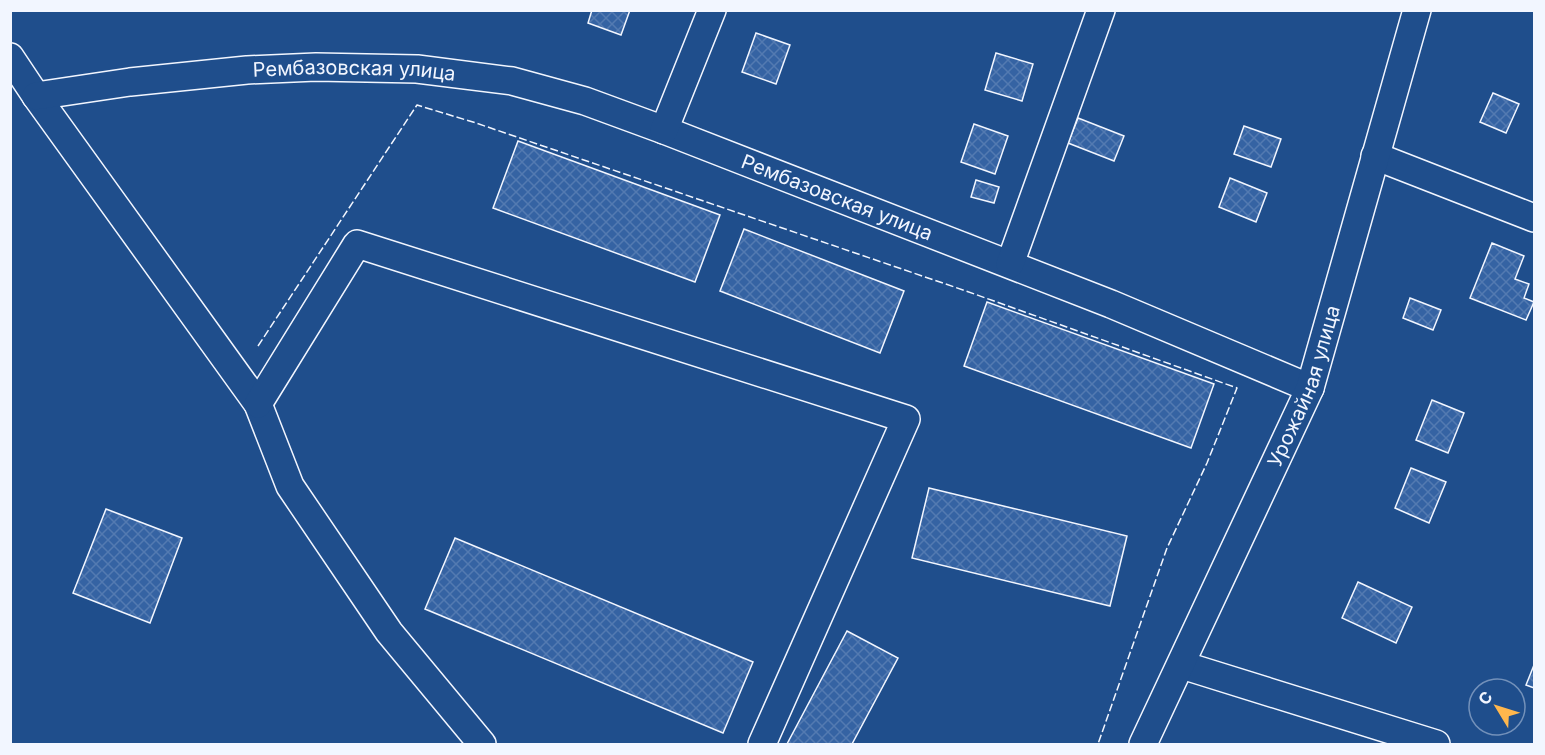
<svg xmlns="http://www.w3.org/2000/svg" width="1545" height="755" viewBox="0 0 1545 755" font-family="Inter,sans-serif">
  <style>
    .building { fill: url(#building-cross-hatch); stroke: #f2f6ff; stroke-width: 1.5 }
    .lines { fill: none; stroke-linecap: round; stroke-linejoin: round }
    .minor-casing { stroke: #f2f6ff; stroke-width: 30 }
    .minor { stroke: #1f4e8c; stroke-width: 27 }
    .fence { stroke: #f2f6ff; stroke-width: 1.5; stroke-dasharray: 8 3; stroke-linecap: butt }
    .labels { text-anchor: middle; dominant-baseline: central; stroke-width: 4.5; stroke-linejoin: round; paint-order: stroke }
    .street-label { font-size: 20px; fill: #f2f6ff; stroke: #1f4e8c }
  </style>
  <defs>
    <pattern id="building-cross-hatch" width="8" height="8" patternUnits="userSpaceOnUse" patternTransform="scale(1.5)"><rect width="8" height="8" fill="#3563a3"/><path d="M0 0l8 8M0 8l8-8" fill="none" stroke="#537ab1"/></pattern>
  </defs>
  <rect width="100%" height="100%" fill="#1f4e8c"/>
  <g class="building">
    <path d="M592 10H630L621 35 588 23Z"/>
    <path d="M756 33 790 45 776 84 742 72Z"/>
    <path d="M996 53 1033 64 1022 101 985 90Z"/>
    <path d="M1493 93 1519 104 1506 133 1480 122Z"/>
    <path d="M1078 118 1124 136 1114 161 1068 143Z"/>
    <path d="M974 124 1008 136 995 174 961 162Z"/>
    <path d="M1244 126 1281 139 1271 167 1234 154Z"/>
    <path d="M518 141 720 215 695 282 493 208Z"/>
    <path d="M1230 178 1267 193 1256 222 1219 207Z"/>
    <path d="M976 180 999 187 994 203 971 197Z"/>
    <path d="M744 229 904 291 880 353 720 291Z"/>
    <path d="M1492 243 1524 256 1515 279 1529 284 1524 298 1534 302 1526 320 1470 298Z"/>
    <path d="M1410 298 1441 310 1433 330 1403 318Z"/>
    <path d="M987 302 1214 384 1191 448 964 366Z"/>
    <path d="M1432 400 1464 413 1448 453 1416 440Z"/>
    <path d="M1411 468 1446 482 1429 523 1395 508Z"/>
    <path d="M929 488 1127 536 1110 606 912 558Z"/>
    <path d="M106 509 182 538 150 623 73 593Z"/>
    <path d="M455 538 753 662 723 733 425 609Z"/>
    <path d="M1358 582 1412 607 1396 643 1342 618Z"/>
    <path d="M847 631 898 658 852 744H787Z"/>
    <path d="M1534 665V688L1526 685Z"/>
  </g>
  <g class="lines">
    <g class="minor-casing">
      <g id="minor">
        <path d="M10 57 36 96 258 404 290 486 389 632 482 744"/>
        <path id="s1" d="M36 96 130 82 247 70 316 67 417 69 512 81 585 101 664 130 1111 304 1310 388"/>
        <path d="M664 130 712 10"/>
        <path d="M1375 156 1534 218"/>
        <path d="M1010 264 1101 10"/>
        <path d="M258 404 357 244 906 419 762 744"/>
        <path d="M1182 665 1436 744"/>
        <path id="s2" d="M1143 744 1310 388 1417 10"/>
      </g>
    </g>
    <use href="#minor" class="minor"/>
    <path class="fence" d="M258 346 417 105 476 123 966 291 1237 388 1207 463 1167 548 1098 744"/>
  </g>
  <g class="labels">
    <g class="street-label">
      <text stroke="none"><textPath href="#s1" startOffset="320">Рембазовская улица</textPath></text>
      <text stroke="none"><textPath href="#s1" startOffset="824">Рембазовская улица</textPath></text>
      <text stroke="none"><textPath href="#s2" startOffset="393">Урожайная улица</textPath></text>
    </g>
  </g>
  <rect width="1545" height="755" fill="none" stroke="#f2f6ff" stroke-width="24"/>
  <g transform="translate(1497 707) rotate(308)"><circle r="28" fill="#1f4e8c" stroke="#7391ba" stroke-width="1.5"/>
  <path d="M0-4.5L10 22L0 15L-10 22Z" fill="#ffb74d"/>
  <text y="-9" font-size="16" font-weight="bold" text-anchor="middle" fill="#f2f6ff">С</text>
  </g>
</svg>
